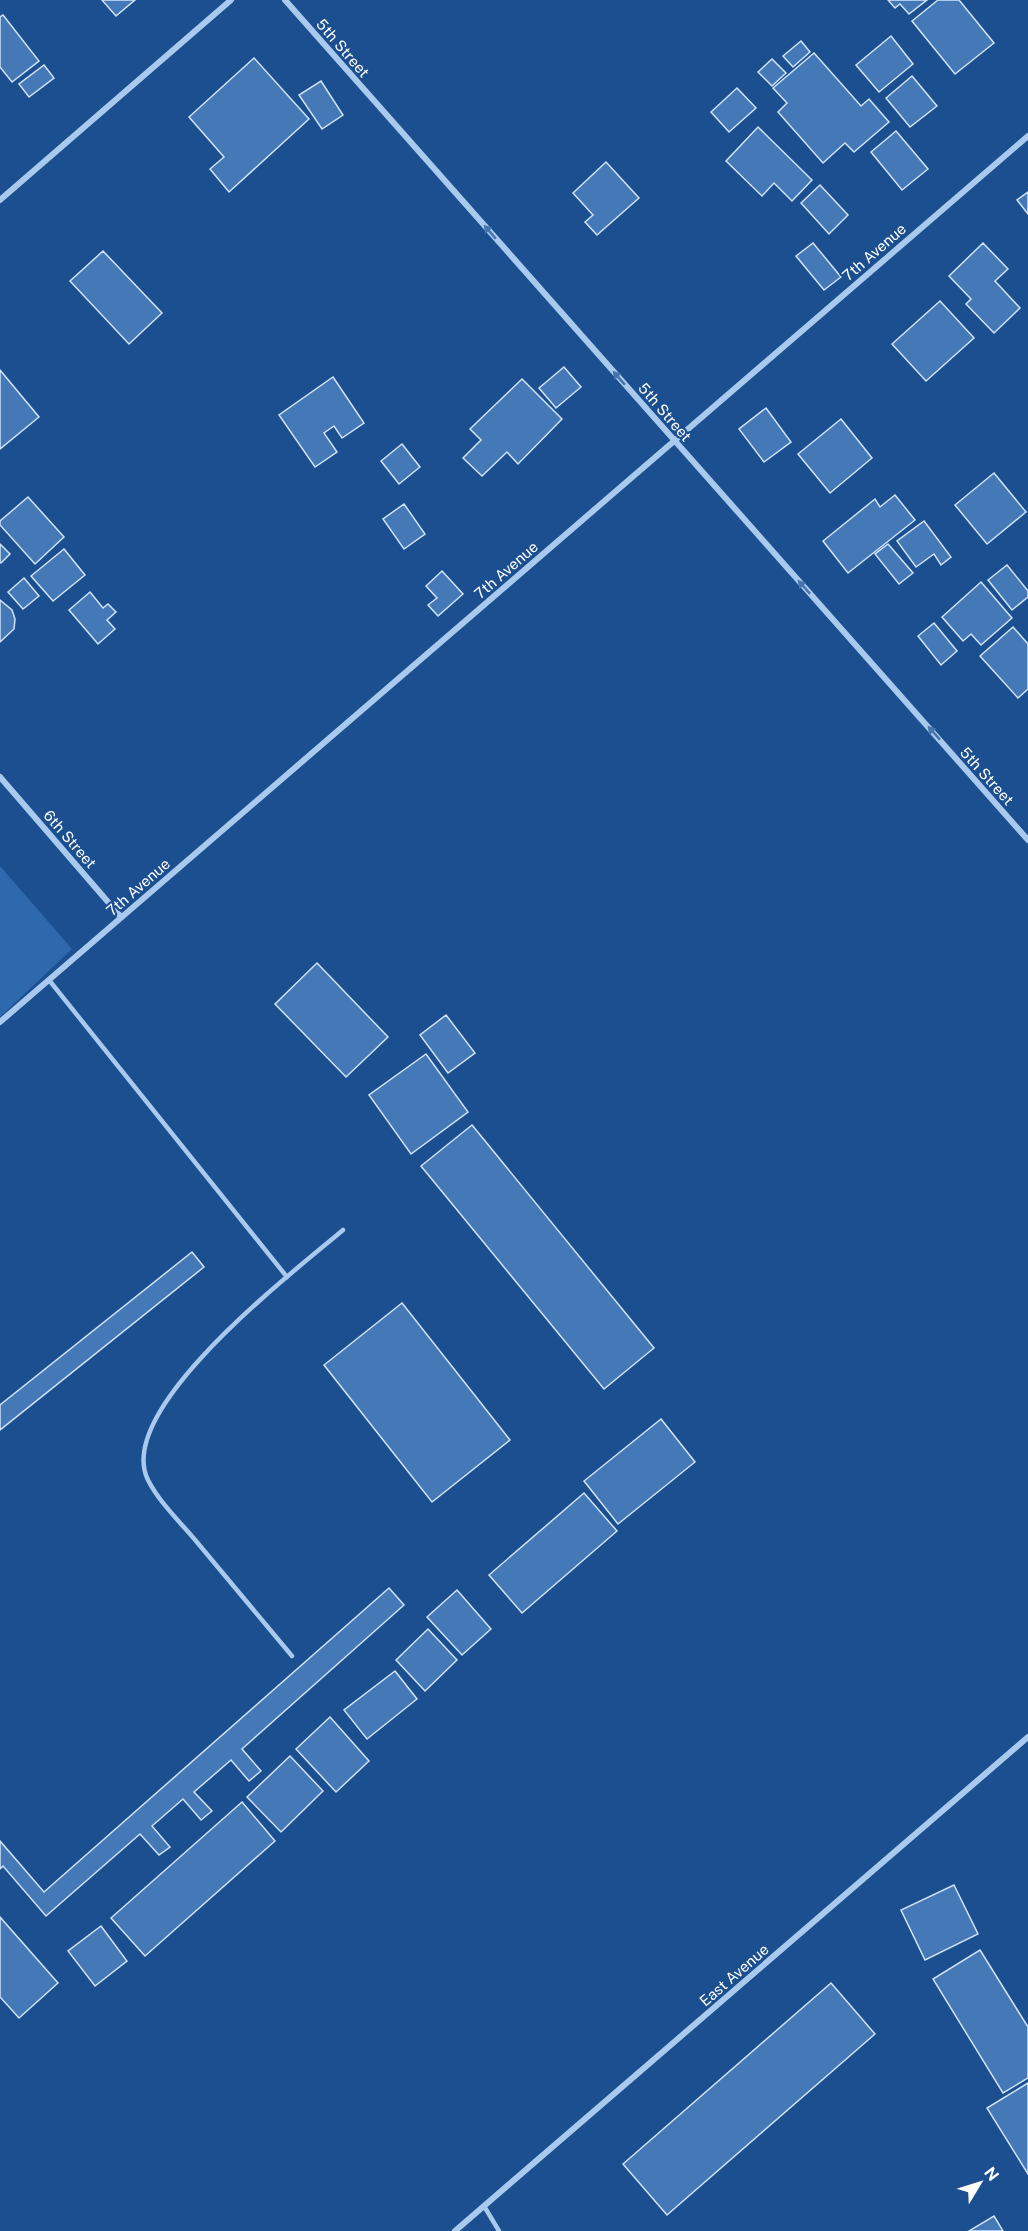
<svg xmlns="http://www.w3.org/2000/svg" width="1028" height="2231" viewBox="0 0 1028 2231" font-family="'Public Sans',sans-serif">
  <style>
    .green { fill: #2e69ad }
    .building { fill: #4478b7; stroke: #cfe3fa; stroke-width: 1.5 }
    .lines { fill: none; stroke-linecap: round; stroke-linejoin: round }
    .lane { stroke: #a9c9ee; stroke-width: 4.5 }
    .street { stroke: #a9c9ee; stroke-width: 6 }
    .oneway { fill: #4674ac }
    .labels { text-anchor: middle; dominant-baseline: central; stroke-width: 4.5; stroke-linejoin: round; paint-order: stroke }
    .street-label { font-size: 15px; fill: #fff; stroke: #1b4f8f }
  </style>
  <rect width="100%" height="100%" fill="#1b4f8f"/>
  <path class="green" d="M0 866 72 949 0 1017Z"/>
  <g class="building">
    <path d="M102 0H135L116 16Z"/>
    <path d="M888 0H927L909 14 900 4 895 8Z"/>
    <path d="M938 0H959L994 43 955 74 912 21Z"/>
    <path d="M3 15 39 61 12 82 0 67V17Z"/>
    <path d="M891 36 913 64 879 92 856 65Z"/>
    <path d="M801 41 810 52 793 67 783 56Z"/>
    <path d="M814 53 861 106 869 99 889 122 854 152 845 143 823 163 778 112 787 103 773 88Z"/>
    <path d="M254 58 309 119 229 192 210 169 224 157 189 117Z"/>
    <path d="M772 59 786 73 772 86 758 72Z"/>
    <path d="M44 65 54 78 29 97 19 84Z"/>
    <path d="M912 76 937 106 910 127 886 98Z"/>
    <path d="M321 81 343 115 322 129 299 95Z"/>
    <path d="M737 88 756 108 729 132 711 112Z"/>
    <path d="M758 127 812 180 792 201 774 183 762 196 726 161Z"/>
    <path d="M896 131 928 169 902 190 871 152Z"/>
    <path d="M606 162 639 198 597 235 585 222 593 215 573 193Z"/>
    <path d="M820 185 848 215 829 234 801 203Z"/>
    <path d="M1028 192V214L1017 200Z"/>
    <path d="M813 243 841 277 824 290 796 256Z"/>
    <path d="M983 243 1008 269 995 281 1020 308 994 333 966 304 971 299 949 276Z"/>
    <path d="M103 251 162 313 129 344 70 281Z"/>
    <path d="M940 301 974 338 926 381 892 344Z"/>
    <path d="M564 367 581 387 556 408 539 388Z"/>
    <path d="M0 370 39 417 0 449Z"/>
    <path d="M333 377 364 423 342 438 334 426 324 433 337 452 315 467 279 415Z"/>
    <path d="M522 379 562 419 518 464 507 452 482 476 463 458 481 440 470 429Z"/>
    <path d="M766 408 791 442 764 462 739 429Z"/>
    <path d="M841 419 872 458 830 493 798 454Z"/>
    <path d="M402 444 420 467 399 484 381 461Z"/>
    <path d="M994 473 1026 512 987 544 955 505Z"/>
    <path d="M895 495 915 520 848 573 823 541 875 499 880 507Z"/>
    <path d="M28 497 64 537 35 564 0 525V521Z"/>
    <path d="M404 504 425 534 404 549 383 519Z"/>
    <path d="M924 521 951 557 941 565 934 554 916 567 897 541Z"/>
    <path d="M0 544 10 554 1 563 0 562Z"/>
    <path d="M888 544 913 573 899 584 875 554Z"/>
    <path d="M64 549 85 575 53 601 31 576Z"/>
    <path d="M1007 565 1028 591V597L1012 610 988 580Z"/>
    <path d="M442 571 463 594 438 616 428 605 437 598 426 586Z"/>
    <path d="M24 578 39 596 23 609 8 592Z"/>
    <path d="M981 582 1012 618 981 645 971 634 963 641 942 617Z"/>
    <path d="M90 592 103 608 108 604 116 612 107 620 115 629 98 644 69 610Z"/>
    <path d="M0 600 12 610 15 619 14 629 0 642Z"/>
    <path d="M934 623 957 651 941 665 918 636Z"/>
    <path d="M1013 627 1028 644V689L1018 698 980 656Z"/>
    <path d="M317 963 388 1037 346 1077 275 1004Z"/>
    <path d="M446 1015 475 1053 448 1073 420 1035Z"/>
    <path d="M426 1054 468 1112 411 1154 369 1095Z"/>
    <path d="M472 1125 654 1348 604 1389 421 1166Z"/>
    <path d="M192 1252 204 1267 0 1430V1405Z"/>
    <path d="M402 1303 510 1440 432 1502 324 1365Z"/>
    <path d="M661 1419 695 1462 618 1524 584 1481Z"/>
    <path d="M584 1493 617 1531 522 1613 489 1575Z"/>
    <path d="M389 1588 404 1605 242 1749 261 1771 249 1781 231 1760 194 1792 212 1811 201 1820 183 1799 152 1826 170 1847 159 1855 140 1834 46 1916 3 1866 0 1869V1841L44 1892Z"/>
    <path d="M457 1590 491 1629 462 1655 427 1617Z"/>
    <path d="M428 1629 457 1660 425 1691 396 1660Z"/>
    <path d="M395 1671 417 1699 367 1739 344 1710Z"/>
    <path d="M330 1717 369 1761 336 1792 296 1749Z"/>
    <path d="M290 1756 323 1791 281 1832 247 1797Z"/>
    <path d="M242 1802 275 1841 145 1956 111 1918Z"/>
    <path d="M954 1885 978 1934 925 1960 901 1910Z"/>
    <path d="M0 1917 58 1983 19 2018 0 1997Z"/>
    <path d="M101 1926 127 1961 95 1986 68 1951Z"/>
    <path d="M980 1950 1028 2027V2078L1003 2093 933 1979Z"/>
    <path d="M831 1983 875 2034 667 2215 623 2164Z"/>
    <path d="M1028 2083V2174L987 2108Z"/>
    <path d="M994 2216 1003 2231H969Z"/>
  </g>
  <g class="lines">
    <g class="lane">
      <path d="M49 980 287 1277"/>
      <path d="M292 1656C260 1618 228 1579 196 1541 180 1522 159 1502 148 1480 113 1409 295 1271 343 1230"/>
      <path d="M484 2206 499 2231"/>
    </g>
    <g class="street">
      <path d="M285 0 1028 840"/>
      <path d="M0 200 231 0"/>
      <path d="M0 777 121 917"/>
      <path d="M0 1022 1028 136"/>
      <path d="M455 2231 1028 1737"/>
    </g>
  </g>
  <defs><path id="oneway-solid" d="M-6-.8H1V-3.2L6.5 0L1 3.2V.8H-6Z" transform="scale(1.5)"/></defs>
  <g class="oneway">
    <use href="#oneway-solid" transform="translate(490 232) rotate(-131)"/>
    <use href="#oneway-solid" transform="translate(619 378) rotate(-131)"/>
    <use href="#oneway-solid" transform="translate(804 587) rotate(-132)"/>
    <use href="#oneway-solid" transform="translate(934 733) rotate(-132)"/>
  </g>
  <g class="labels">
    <g class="street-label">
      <text transform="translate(343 48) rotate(49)">5th Street</text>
      <text transform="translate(874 252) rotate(-41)">7th Avenue</text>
      <text transform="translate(665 412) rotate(49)">5th Street</text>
      <text transform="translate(506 570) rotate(-41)">7th Avenue</text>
      <text transform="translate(987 776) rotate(48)">5th Street</text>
      <text transform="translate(70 839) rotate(49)">6th Street</text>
      <text transform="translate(138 887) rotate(-41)">7th Avenue</text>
      <text transform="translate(734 1975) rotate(-41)">East Avenue</text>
    </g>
  </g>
  <g transform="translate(980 2183) rotate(52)" stroke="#1b4f8f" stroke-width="4.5" paint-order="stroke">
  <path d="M0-4.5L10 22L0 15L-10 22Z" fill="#ffffff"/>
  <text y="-9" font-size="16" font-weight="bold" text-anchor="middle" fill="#ffffff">N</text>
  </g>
</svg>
